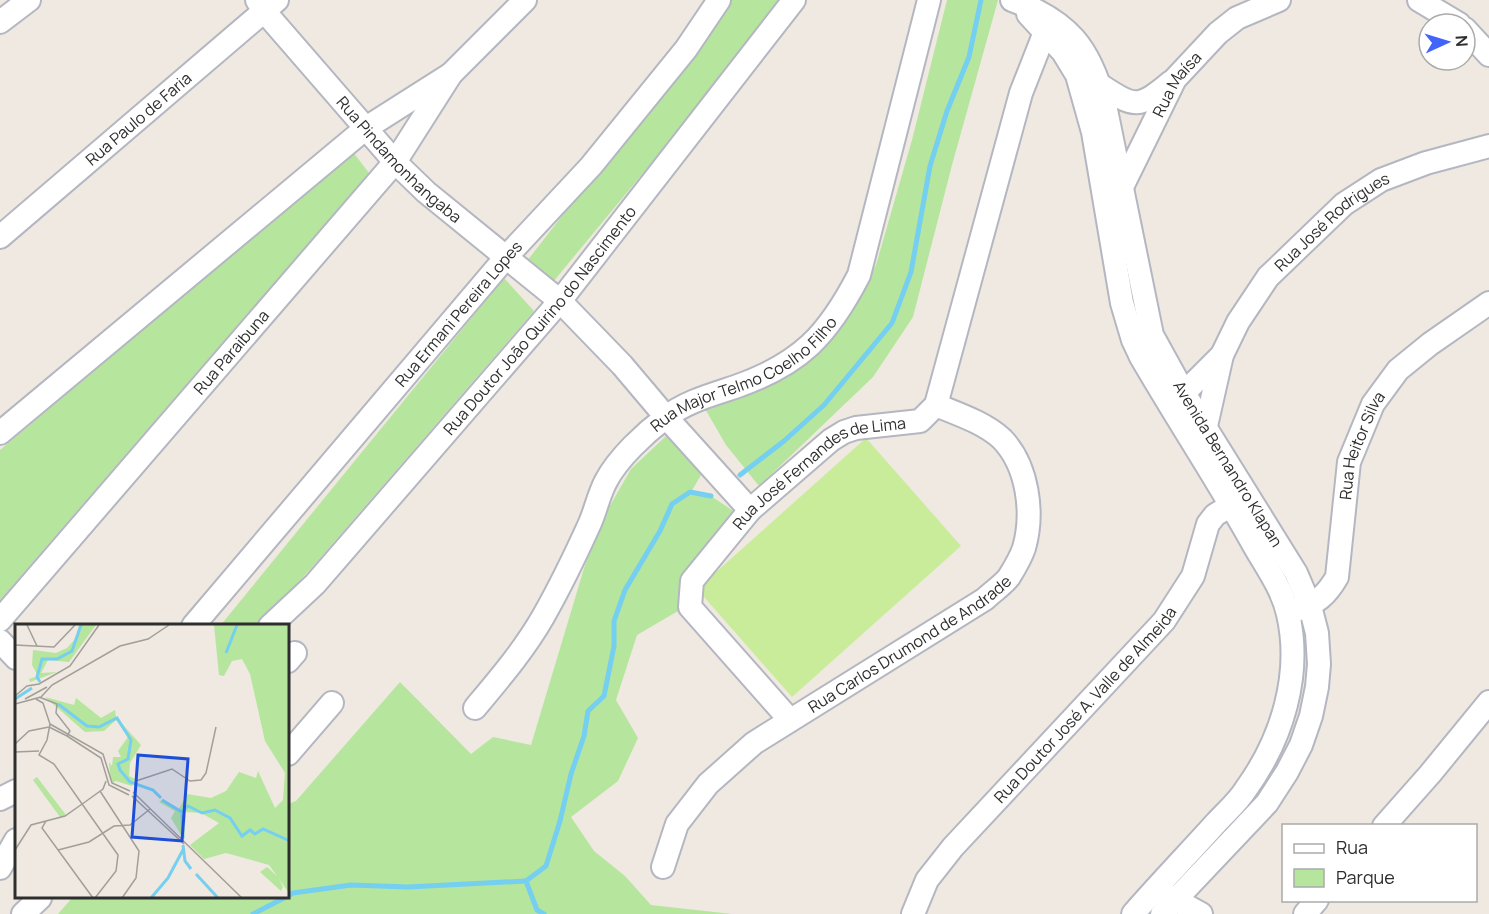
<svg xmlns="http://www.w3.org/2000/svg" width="1489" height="914" viewBox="0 0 1489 914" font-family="Manrope,sans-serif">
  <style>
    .green { fill: #b6e59e }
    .pitch { fill: #c9ec9a }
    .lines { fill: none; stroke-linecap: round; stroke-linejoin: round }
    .stream { stroke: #75cff0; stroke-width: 5 }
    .minor-casing { stroke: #b4b7c1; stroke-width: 26 }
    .minor { stroke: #fff; stroke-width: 22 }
    .labels { text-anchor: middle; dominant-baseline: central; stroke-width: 4.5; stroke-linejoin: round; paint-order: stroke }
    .street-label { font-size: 16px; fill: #2e2e2e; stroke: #fff }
    .inset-river { fill: none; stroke: #75cff0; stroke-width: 3 }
    .inset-road { fill: none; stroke: #a29e99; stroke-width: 1.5 }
    .view { fill: #1d4ed8; fill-opacity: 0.15; stroke: #1d4ed8; stroke-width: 3 }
    .inset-edge { fill: none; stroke: #2e2e2e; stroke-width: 3 }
  </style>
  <rect width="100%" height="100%" fill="#efe9e1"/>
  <g class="green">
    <path d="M730 0H786L553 282 527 261Z"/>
    <path d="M947 0H998L952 165 913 317 873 377 759 486 726 445 704 407 768 383 812 359 847 318 876 265 912 140Z"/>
    <path d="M353 152 369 173 0 600V450Z"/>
    <path d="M504 278 534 311 315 564 258 626H220Z"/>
    <path d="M666 436 704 470 691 492 711 496 735 512 683 584 678 611 637 635 616 700 638 738 618 781 571 817 594 851 625 876 651 905 732 914H58L72 898H288V804L296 801 400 682 471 754 493 737 531 745 585 565 603 518 631 469Z"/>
  </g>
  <path class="pitch" d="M866 438 961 546 792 697 697 589Z"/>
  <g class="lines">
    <g class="stream">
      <path d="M740 475 784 441 824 405 892 323 911 272 930 166 947 111 969 57 981 0"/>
      <path d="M288 896 293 893 351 885 408 887 526 881"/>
      <path d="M253 914 284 898"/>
      <path d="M544 914 537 910 526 881 546 866 560 821 571 774 584 736 588 711 604 696 614 646V621L625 590 660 531 672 504 690 492 711 496"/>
    </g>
    <g class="minor-casing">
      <g id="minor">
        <path id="s1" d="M257 0 264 11 395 162 426 192 560 301 622 365 666 417 750 510"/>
        <path id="s2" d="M1012 0C1068 21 1090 47 1105 105L1152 335 1184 393 1296 573 1310 606 1317 633 1319 664 1317 687 1311 716 1301 745 1287 772 1267 803 1162 914"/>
        <path d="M1419 0 1459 24"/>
        <path d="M1028 14 1063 52 1077 75 1093 132 1122 303 1133 340 1141 357C1177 419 1216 478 1251 540 1264 564 1282 587 1288 614 1302 675 1282 739 1246 789 1238 802 1226 812 1216 823 1188 854 1160 883 1133 914"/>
        <path d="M0 22 29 0"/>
        <path d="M1465 29 1489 55"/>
        <path d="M1100 85C1135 108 1139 109 1171 82"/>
        <path id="s3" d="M1119 188 1122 187 1175 79 1218 33 1237 18 1279 0"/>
        <path id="s4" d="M0 237 277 0"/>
        <path d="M1172 401 1184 393 1222 355"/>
        <path id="s5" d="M1201 430 1206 426 1222 355 1238 322 1268 277 1344 204 1381 180 1426 163 1489 146"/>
        <path d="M0 433 366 128 451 74 525 0"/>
        <path id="s6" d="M1296 610C1317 603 1326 596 1337 577L1349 462 1373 404 1398 370 1430 344 1489 303"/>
        <path id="s7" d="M0 620 395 162 451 74"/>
        <path id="s8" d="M193 626 507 256 591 166 686 49 719 0"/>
        <path id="s9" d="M270 626 315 584 560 301 794 0"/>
        <path d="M0 641 16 658"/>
        <path d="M288 661 295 653"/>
        <path id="s10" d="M475 708C500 678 524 650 543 617 560 587 576 554 590 523 596 509 599 494 606 481 618 458 645 433 665 418 685 402 711 395 735 387 801 364 828 335 859 275L929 0"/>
        <path id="s11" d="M790 720 690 607 692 581 750 510 831 440 844 432 856 428 920 421 936 405 1021 93 1045 32 1052 22"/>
        <path d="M288 754 332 703"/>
        <path d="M0 799 16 791"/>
        <path d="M1384 826 1430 774 1489 702"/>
        <path id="s12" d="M663 867 677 824 708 784 754 743 985 599C992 592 1003 585 1009 577 1014 569 1021 557 1024 548 1034 513 1028 466 1002 439 985 423 958 414 936 405"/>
        <path d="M0 868 16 840"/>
        <path d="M1163 893 1201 914"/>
        <path d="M23 914 40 898"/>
        <path id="s13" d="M913 914 927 880 953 847 1164 621 1193 576 1208 524 1215 515 1244 497"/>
        <path d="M1305 914 1317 900"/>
      </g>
    </g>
    <use href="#minor" class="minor"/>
  </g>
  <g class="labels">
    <g class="street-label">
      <text stroke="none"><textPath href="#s3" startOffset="120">Rua Maísa</textPath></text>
      <text stroke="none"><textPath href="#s4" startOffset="182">Rua Paulo de Faria</textPath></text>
      <text stroke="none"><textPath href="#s1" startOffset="214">Rua Pindamonhangaba</textPath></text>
      <text stroke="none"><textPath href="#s5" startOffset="255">Rua José Rodrigues</textPath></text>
      <text stroke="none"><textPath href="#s8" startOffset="410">Rua Ermani Pereira Lopes</textPath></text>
      <text stroke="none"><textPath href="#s9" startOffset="408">Rua Doutor João Quirino do Nascimento</textPath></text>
      <text stroke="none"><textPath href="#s7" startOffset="354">Rua Paraibuna</textPath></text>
      <text stroke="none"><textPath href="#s10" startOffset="442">Rua Major Telmo Coelho Filho</textPath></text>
      <text stroke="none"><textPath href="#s6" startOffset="189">Rua Heitor Silva</textPath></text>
      <text stroke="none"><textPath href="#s2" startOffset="532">Avenida Bernandro Klapan</textPath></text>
      <text stroke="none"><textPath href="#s11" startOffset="350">Rua José Fernandes de Lima</textPath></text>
      <text stroke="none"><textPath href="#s12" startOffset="342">Rua Carlos Drumond de Andrade</textPath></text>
      <text stroke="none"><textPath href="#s13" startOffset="273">Rua Doutor José A. Valle de Almeida</textPath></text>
    </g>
  </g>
  <g transform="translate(15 624)">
    <rect width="274" height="274" fill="#efe9e1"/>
    <path d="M64 1H81L54 38 33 36 26 49 42 48 15 58 14 55 23 52 17 41 18 26 41 29 52 24 61 14ZM199 1H273L275 4 274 269 264 255 268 263 266 267 245 248 252 243 262 252 254 241 211 229 189 235 175 221 204 199 186 189 171 188 169 216 156 194 160 187 144 178 148 175 164 185 172 170 196 174 211 167 224 148 241 154 243 147 260 184 268 176 270 149 250 117 235 50 227 35 217 37 209 52 204 51ZM30 73 59 81 61 74 86 94 100 86 101 93 126 121 115 139 114 152 120 155 117 162 101 157 97 159 95 153 94 138 97 142 98 133H106L103 127 113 113 101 96 89 107 70 108ZM22 153 51 191 45 193 18 156Z" fill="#b6e59e"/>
    <path class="inset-river" d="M211 29 222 1M25 58 22 53 27 35H42L57 27 66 1M0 75 17 64M43 80 72 102 84 103 102 94 116 116 113 135 103 140 105 146 115 158 138 166 146 174M147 176 167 188 173 182 187 189 200 186 215 194 227 212 235 206 240 210 248 205 275 217M167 190 168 214M168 221 170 237 176 245M181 250 203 274M136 274 153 254 169 224"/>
    <path class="inset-road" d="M12 1 22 22M0 21 39 23 60 1M0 72 12 62 24 60 55 42 84 1M24 73 42 80 41 89 55 107 52 112 34 103M10 75 32 63M21 75 28 79 35 100 32 116 24 131 39 140 103 231 101 247 80 274M0 80 26 73 37 61 105 22 133 15 154 1M35 100 88 130 97 159 115 167M52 112 86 134 94 161 114 171M0 120 14 107 34 103M0 128 24 127M121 157 157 145 175 157 186 156 191 149 201 103M85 167 124 227 121 254 107 274M118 168 227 274M117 172 169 220M70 178 88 165 91 157M31 197 27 204 78 274M0 226 16 201 50 192 70 178M43 226 74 218 99 202 115 201 135 185"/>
    <path class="view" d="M123 131 173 135 167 217 117 213Z"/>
    <rect width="274" height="274" class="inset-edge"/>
  </g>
  <rect x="1282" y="824" width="195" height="78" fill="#ffffff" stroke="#ababab" stroke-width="1.5"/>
  <rect x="1294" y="844" width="30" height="9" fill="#ffffff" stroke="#ababab" stroke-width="1.5"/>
  <text x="1336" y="854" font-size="18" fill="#2e2e2e">Rua</text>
  <rect x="1294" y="869" width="30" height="18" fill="#b6e59e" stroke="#ababab" stroke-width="1.5"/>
  <text x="1336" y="884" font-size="18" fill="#2e2e2e">Parque</text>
  <g transform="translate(1447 42) rotate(86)"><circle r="28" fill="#ffffff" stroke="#ababab" stroke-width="1.5"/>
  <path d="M0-4.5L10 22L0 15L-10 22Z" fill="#4264fb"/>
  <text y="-9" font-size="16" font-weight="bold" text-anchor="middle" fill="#2e2e2e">N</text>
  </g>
</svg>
